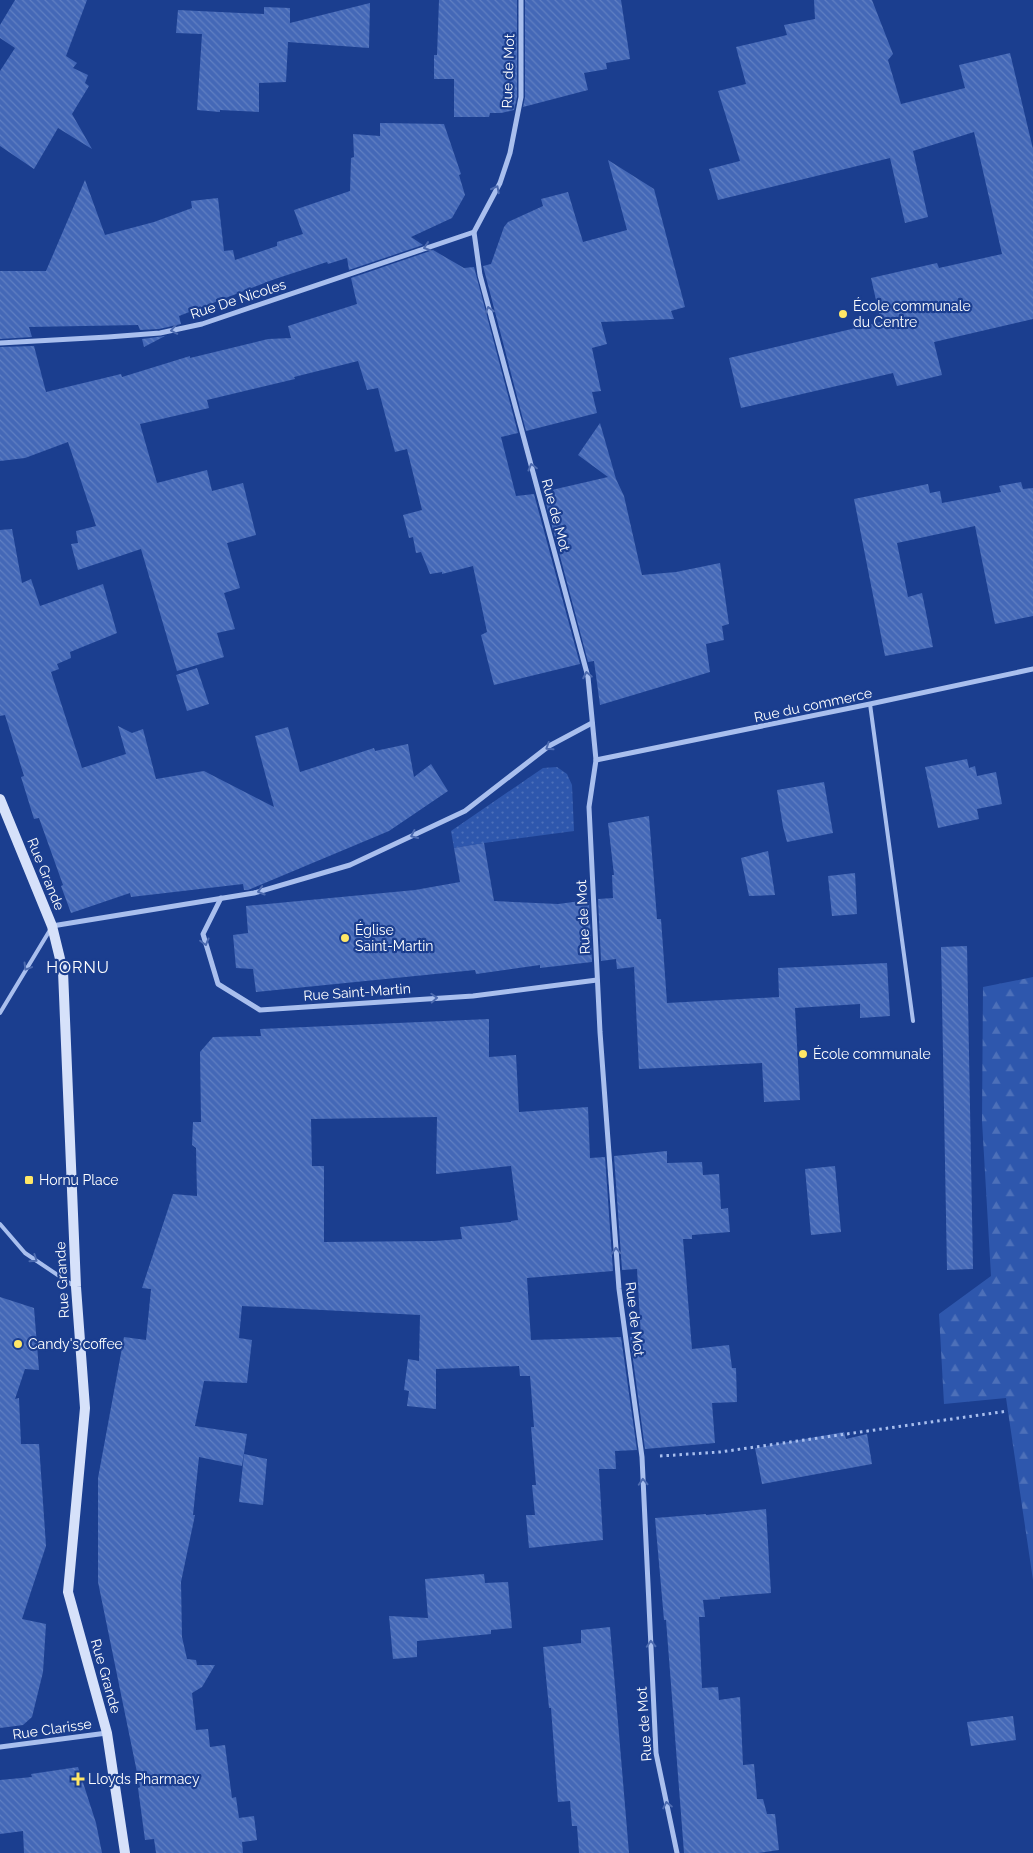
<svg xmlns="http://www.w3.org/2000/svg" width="1033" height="1853" viewBox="0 0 1033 1853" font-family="Raleway,sans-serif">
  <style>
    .grass { fill: url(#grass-dots) }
    .forest { fill: url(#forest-firs) }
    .building { fill: url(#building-back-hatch); fill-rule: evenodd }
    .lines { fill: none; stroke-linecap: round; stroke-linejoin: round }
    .path { stroke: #a9bfee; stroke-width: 3; stroke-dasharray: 2.5 4; stroke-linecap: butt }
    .lane { stroke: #a9bfee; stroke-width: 4 }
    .street { stroke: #a9bfee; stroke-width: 5 }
    .secondary { stroke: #d6e1fa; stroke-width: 10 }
    .oneway { stroke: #4d6bb0 }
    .poi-dot { fill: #ffe766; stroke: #1b3e8f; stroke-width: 2 }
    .labels { text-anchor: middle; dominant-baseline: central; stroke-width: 4.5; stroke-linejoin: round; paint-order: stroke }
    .street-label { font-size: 14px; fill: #fff; stroke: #1b3e8f }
    .poi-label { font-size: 14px; fill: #fff; stroke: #1b3e8f; text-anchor: start }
    .quarter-label { font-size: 16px; letter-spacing: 1px; fill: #fff; stroke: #1b3e8f }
  </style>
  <defs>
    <pattern id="grass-dots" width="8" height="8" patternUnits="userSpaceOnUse" patternTransform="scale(1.25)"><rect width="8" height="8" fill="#2e57ad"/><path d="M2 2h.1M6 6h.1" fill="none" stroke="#4d70b9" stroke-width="1.8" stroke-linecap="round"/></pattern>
    <pattern id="forest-firs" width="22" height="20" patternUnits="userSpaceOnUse" patternTransform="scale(1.25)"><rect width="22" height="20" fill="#2e57ad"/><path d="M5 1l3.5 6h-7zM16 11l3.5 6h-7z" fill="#4d70b9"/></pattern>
    <pattern id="building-back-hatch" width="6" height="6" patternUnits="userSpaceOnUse" patternTransform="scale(1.25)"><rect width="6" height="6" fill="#4468b7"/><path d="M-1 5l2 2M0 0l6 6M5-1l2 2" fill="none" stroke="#607fc2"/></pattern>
  </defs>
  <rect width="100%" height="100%" fill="#1b3e8f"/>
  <path class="grass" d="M557 767 567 774 572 785 574 831 484 843 454 848 451 831 543 768Z"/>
  <path class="forest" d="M1033 977V1580L1006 1398 944 1404 939 1314 991 1276 982 1121 983 987Z"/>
  <g class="building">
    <path d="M15 0H87L66 56 77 63 73 68 88 75 85 83 89 86 72 114 92 149 58 128 34 169 0 146V71L15 48 0 38V25Z"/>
    <path d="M439 0H517V97L514 110 501 113H490L489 117H454V79H434V55H437Z"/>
    <path d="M525 0H621L630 59 606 63 607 69 584 73 588 90 523 107 525 97Z"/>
    <path d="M814 0H872L893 54 888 60 901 104 965 88 959 65 1010 53 1033 149V319L934 342 942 375 897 386 893 373 741 408 729 358 881 322 871 278 937 263 939 268 1002 254 974 132 913 151 928 217 905 223 890 158 718 200 709 169 740 161 718 91 746 84 736 47 787 35 784 25 815 19Z"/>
    <path d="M370 3 369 48 288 42 286 82 259 83V112L220 110V112L197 110 202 34 176 33 178 10 264 14V7L290 8V23Z"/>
    <path d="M380 123 444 124 461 174 459 175 465 195 452 218 411 237 423 245 349 270 347 258 328 264 327 262 275 279 179 316 181 324 159 329 140 330 138 325 29 327 32 337 0 339V271H46L85 180 105 235 154 222 192 208 191 201 218 198 224 251 233 250 235 260 277 246V242L303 234 294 210 350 191 351 158 354 157 353 134 380 136Z"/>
    <path d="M608 160 654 189 685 307 671 311 674 319 601 322 607 344 592 348 601 391 592 392 597 413 526 431 483 266 491 264 504 227 508 222 543 206 541 199 568 192 583 242 627 230Z"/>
    <path d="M433 250 464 268 474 267 518 433 501 437 516 496 534 494 580 664 494 685 481 635 487 632 473 566 442 574V572L430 574 421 552 416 553 413 537 409 538 403 515 422 510 407 449 395 452 378 388 367 390 358 361 294 377 295 379 207 400 209 408 140 424 157 483 207 470 212 491 243 483 256 535 227 543 240 588 224 593 235 629 217 633 224 657 177 671 141 549 78 570 71 544 78 543 76 531 96 526 68 442 25 458 0 461V347L34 346 46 392 121 374 122 377 190 356V358L268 339 291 338 288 326 357 304 351 278Z"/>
    <path d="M165 336 144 347 142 339Z"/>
    <path d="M600 423 616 479 624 496 642 575 676 572 720 563 729 624 722 626 724 640 706 644 710 672 600 705 594 661 588 662 543 492 608 477 578 455Z"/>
    <path d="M1021 482 1023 489 1033 488V616L995 624 975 526 897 543 908 597 922 593 933 647 885 656 854 499 928 484 930 493 940 491 942 503 1001 492 999 486Z"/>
    <path d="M12 529 22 583 31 579 40 606 103 584 117 633 70 652 71 658 57 664 59 669 51 672 82 768 126 754 118 726 132 733 143 729 156 779 204 771 274 807 255 736 288 727 300 772 374 748 375 751 408 744 414 777 431 764 448 791 389 831 248 890H244L243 884 131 897 130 893 71 913 61 886 63 885 39 818 34 819 21 777 24 776 5 715 0 716V530Z"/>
    <path d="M197 668 209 704 187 711 176 675Z"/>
    <path d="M967 759 969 768 975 766 977 776 996 772 1002 804 977 809 979 819 938 828 925 767Z"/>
    <path d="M824 782 833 833 787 842 783 827 777 790Z"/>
    <path d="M649 816 657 919H661L667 1003 779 997 778 968 887 963 890 1016 860 1018V1004L795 1008 800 1100 764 1102 762 1063 639 1069 634 967 617 969 616 959 601 961 598 899 613 898 612 875H614L608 823Z"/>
    <path d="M484 843 494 901 558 904 589 900 592 962 540 968V965L476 974 475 970 256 992 253 969 236 968 233 935 248 933 246 906 415 890 460 882 454 848Z"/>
    <path d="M768 851 775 895 749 896 741 858Z"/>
    <path d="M855 873 857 914 832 916 828 876Z"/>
    <path d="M967 946 973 1269 947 1270 941 947Z"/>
    <path d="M489 1019V1057L516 1055 519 1112 588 1107 590 1158 605 1157 613 1271 527 1278 531 1340 621 1337 637 1450 615 1451 616 1469H599L603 1540 529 1548 526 1515H535L532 1485H536L531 1427H534L530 1376H520L519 1366 436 1369V1409L407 1406 409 1391 404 1390 408 1359 419 1361 420 1315 242 1306 239 1338 252 1340 247 1383 204 1381 195 1426 247 1434 242 1466 199 1457 193 1515H195L181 1582 182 1637 187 1659 196 1660 197 1665H215L202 1687 192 1693 196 1730 208 1729 210 1747 225 1745 232 1798 236 1797 239 1818 254 1816 257 1840 242 1842 243 1853H156L154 1839 145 1840 138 1788 140 1787 98 1582V1478L124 1337 146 1340 151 1289 142 1288 173 1194 197 1196 196 1148 192 1145 193 1122H201L200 1052 213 1037 261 1036 260 1029ZM437 1117 436 1174 511 1166 518 1220 511 1221V1222L460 1227 462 1239 434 1241 324 1242V1166H312L311 1119Z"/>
    <path d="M667 1151V1163L702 1162 703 1175 719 1174 721 1209 728 1208 730 1232 692 1235V1239H683L692 1349 729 1345 732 1368H736L737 1402 712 1403 715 1443 645 1449 630 1337H641L637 1269 622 1270 614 1156Z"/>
    <path d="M835 1166 841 1232 811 1235 805 1169Z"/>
    <path d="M0 1297 34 1308 39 1370 25 1369 15 1399 19 1398 21 1444H39L46 1546 22 1619 46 1624 43 1672 32 1717 23 1725 0 1728Z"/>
    <path d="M844 1432 846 1439 867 1434 872 1464 762 1484 755 1448Z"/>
    <path d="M244 1454 267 1459 263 1505 239 1502Z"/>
    <path d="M766 1509 771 1593 720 1597V1599L703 1600 705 1617H699L702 1688 718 1687 719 1700 740 1697 743 1765 754 1764 757 1799H763L767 1814H775L779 1850 758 1853H684L666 1620H664L655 1518 706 1514V1515Z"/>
    <path d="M484 1574 485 1583 508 1582 512 1628 491 1630V1634L417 1641V1657L393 1659 389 1616 428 1618 425 1579Z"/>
    <path d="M610 1627 629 1853H579L577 1826H572L570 1801 558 1802 551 1708H549L543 1647 581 1643V1630Z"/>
    <path d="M1013 1716 1016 1740 971 1746 967 1722Z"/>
    <path d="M78 1767 96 1823 102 1853H24L23 1831 0 1834V1780L32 1777 31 1774Z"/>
  </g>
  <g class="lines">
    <path class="path" d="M660 1456 720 1452 1008 1411"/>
    <g class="lane">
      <path d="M870 704 913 1021"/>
      <path d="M0 1013 50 930"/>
      <path d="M0 1224 25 1253 74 1286"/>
    </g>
    <g class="street">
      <path d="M521 0V97L510 153 500 183 474 232 480 275 588 677 596 760 589 807 600 1032 619 1289 642 1457 656 1753 677 1853"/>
      <path d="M0 343 108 337 160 333 202 324 474 232"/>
      <path d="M596 760 870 704 1033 669"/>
      <path d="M221 898 203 934 218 984 260 1010 473 996 597 980"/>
      <path d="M52 926 254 893 350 865 465 811 549 746 592 723"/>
      <path d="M0 1747 107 1733"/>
    </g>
    <path class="secondary" d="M0 799 52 926 63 971 76 1287 85 1408 68 1592 107 1733 125 1853"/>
  </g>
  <defs><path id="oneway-chevron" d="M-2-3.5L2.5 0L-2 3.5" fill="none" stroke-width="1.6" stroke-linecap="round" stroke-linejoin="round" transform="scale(1.25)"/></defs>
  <g class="oneway">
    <use href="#oneway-chevron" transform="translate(496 189) rotate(-63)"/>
    <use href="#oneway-chevron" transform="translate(427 247) rotate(162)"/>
    <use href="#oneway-chevron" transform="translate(489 310) rotate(-105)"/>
    <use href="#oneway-chevron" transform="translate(174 330) rotate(169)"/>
    <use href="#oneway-chevron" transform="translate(532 467) rotate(-105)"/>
    <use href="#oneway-chevron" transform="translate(587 675) rotate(-101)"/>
    <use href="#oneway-chevron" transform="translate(549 747) rotate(147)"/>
    <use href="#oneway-chevron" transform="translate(414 835) rotate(155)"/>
    <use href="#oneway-chevron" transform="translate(261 891) rotate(164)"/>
    <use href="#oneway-chevron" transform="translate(205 942) rotate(75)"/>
    <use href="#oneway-chevron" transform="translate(27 967) rotate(121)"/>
    <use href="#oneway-chevron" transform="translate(434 998) rotate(-3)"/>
    <use href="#oneway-chevron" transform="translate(616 1251) rotate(-94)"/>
    <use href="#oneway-chevron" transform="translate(34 1259) rotate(34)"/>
    <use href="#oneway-chevron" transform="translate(643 1482) rotate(-93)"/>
    <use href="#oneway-chevron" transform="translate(651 1644) rotate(-93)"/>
    <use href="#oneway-chevron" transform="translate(667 1805) rotate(-102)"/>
  </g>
  <g class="poi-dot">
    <circle cx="843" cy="314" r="5"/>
    <circle cx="345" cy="938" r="5"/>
    <circle cx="803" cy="1054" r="5"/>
    <rect x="24" y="1175" width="10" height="10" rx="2.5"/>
    <circle cx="18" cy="1344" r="5"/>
    <path d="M75.5 1771.5h5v5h5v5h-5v5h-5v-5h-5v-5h5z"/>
  </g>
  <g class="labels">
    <g class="street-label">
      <text transform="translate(508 71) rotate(-88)">Rue de Mot</text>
      <text transform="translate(238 299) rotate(-18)">Rue De Nicoles</text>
      <text transform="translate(556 515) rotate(75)">Rue de Mot</text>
      <text transform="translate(813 705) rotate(-12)">Rue du commerce</text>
      <text transform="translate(46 874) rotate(68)">Rue Grande</text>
      <text transform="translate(583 917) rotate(-93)">Rue de Mot</text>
      <text transform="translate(357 992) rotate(-4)">Rue Saint-Martin</text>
      <text transform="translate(62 1280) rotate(-93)">Rue Grande</text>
      <text transform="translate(635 1319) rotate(83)">Rue de Mot</text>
      <text transform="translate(106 1676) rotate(74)">Rue Grande</text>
      <text transform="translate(644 1724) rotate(-94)">Rue de Mot</text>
      <text transform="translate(52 1729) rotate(-8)">Rue Clarisse</text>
    </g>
    <g class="poi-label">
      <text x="853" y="306">École communale<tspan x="853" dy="16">du Centre</tspan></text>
      <text x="355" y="930">Église<tspan x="355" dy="16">Saint-Martin</tspan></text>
      <text x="813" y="1054">École communale</text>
      <text x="39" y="1180">Hornu Place</text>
      <text x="28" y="1344">Candy's coffee</text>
      <text x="88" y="1779">Lloyds Pharmacy</text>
    </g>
    <g class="quarter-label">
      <text x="78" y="967">HORNU</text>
    </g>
  </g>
</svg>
